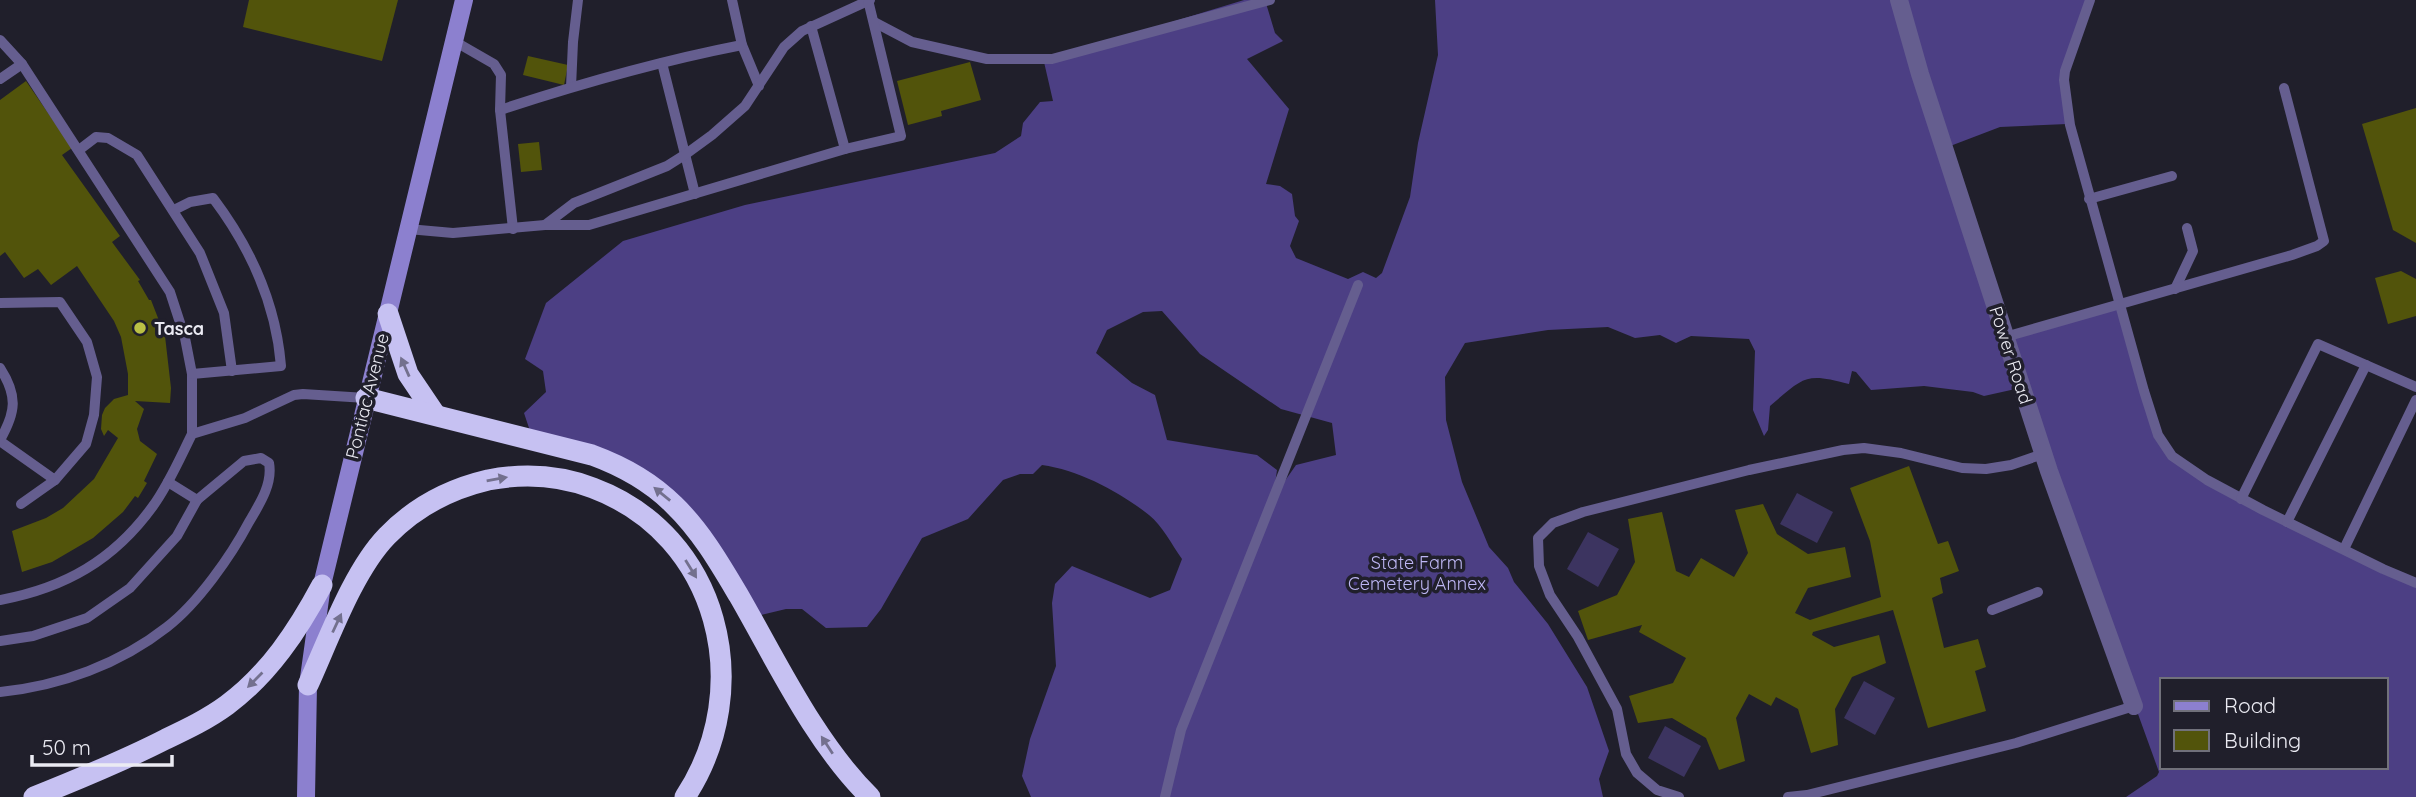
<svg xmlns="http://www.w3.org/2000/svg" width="2416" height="797" viewBox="0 0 2416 797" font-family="Quicksand,sans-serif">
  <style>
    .green { fill: #3c3460 }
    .forest { fill: #4c3f84; fill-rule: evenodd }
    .building { fill: #52540b }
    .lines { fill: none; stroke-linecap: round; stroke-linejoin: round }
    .service { stroke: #655e8f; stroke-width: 10 }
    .minor { stroke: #655e8f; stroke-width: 18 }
    .secondary { stroke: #8c80cf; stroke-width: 18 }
    .motorway { stroke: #c6c1f2; stroke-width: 21 }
    .oneway { fill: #73708e }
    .poi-dot { fill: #bbc045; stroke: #201f2b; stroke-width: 2.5 }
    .labels { text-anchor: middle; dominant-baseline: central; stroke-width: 7; stroke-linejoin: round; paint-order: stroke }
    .poi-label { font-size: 18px; font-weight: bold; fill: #ebebf3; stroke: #201f2b; text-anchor: start }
    .street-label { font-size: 18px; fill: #ebebf3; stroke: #201f2b }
    .park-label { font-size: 18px; fill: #bdb6f3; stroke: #201f2b }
  </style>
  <rect width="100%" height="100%" fill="#201f2b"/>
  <g class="green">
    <path d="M1797 493 1833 512 1817 543 1780 524Z"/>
    <path d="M1588 532 1619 549 1598 587 1567 569Z"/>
    <path d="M1864 681 1895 698 1875 735 1844 718Z"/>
    <path d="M1665 726 1701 746 1684 777 1648 758Z"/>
  </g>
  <path class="forest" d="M1244 0H1265L1275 33 1283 41 1247 59 1289 109 1266 184 1280 186 1292 194 1295 216 1299 221 1290 246 1296 258 1348 279 1363 272 1376 278 1382 273 1410 197 1418 143 1438 55 1435 0H2091L2068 64 2067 124 2000 127 1945 148 2004 336 2119 308 2160 440 2176 463 2416 584V797H2126L2157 776 2159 772 2020 388 1984 396 1973 392 1924 386 1871 390 1856 372 1852 371 1849 384C1805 372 1804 377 1770 406L1768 430 1764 436 1753 410 1755 351 1749 339 1691 336 1676 343 1660 335 1635 338 1608 327 1548 330 1465 343 1445 377 1446 420 1462 482 1489 547 1508 568 1514 582 1548 624 1587 687 1609 751 1599 779 1603 797H1031L1022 776 1030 739 1056 666 1052 603 1055 584 1072 566 1150 598 1170 590 1182 559C1172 545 1162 525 1149 515 1120 492 1079 470 1042 465L1033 474H1020L1003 480 968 519 922 538 881 609 867 627 826 628 802 609H786L753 617 660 492 531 434 524 413 546 392 543 371 525 359 546 303 623 241 745 205 995 153 1021 136 1023 123 1040 102 1053 101 1044 62 1047 60ZM1162 311 1200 354 1281 409 1332 423 1336 455 1296 465 1273 498 1277 470 1257 455 1167 440 1155 395 1132 383 1096 353 1107 330 1143 312ZM2162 680H2386V767H2162Z"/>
  <g class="building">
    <path d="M249 0H398L382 61 243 27Z"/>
    <path d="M528 56 568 65 564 85 523 75Z"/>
    <path d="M970 62 981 100 941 111 942 116 908 125 897 81Z"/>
    <path d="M26 81 72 148 62 155 120 236 112 242 140 280 138 281 149 300H151L165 336 171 388 170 403 135 401 144 409 137 429 140 441 157 454 144 481 147 483 138 498 135 496 123 512 93 538 52 562 22 572 12 531 46 518 63 508 94 479 118 438 108 430 104 436 101 429 102 415 105 408 114 399 128 395V374L121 337 114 321 77 266 51 285 38 269 24 278 5 252 0 256V100Z"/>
    <path d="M2416 108V243L2393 230 2362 124Z"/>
    <path d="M539 142 542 170 521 172 518 144Z"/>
    <path d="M2401 271 2416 279V316L2388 324 2375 278Z"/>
    <path d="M1909 466 1938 544 1948 541 1959 571 1940 578 1943 593 1932 598 1944 648 1978 639 1986 667 1975 671 1986 711 1928 728 1893 610 1813 632 1812 635 1834 647 1879 635 1886 663 1852 677 1835 709 1838 745 1811 753 1798 709 1776 697 1771 706 1749 694 1736 718 1745 761 1719 770 1706 738 1672 718 1638 723 1629 696 1673 683 1686 658 1639 632 1642 625 1588 640 1578 611 1617 595 1635 562 1628 519 1662 512 1676 571 1689 577 1701 558 1734 577 1748 553 1735 510 1763 504 1777 534 1808 554 1845 547 1851 577 1808 588 1795 613 1810 620 1881 597 1870 541 1850 488Z"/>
  </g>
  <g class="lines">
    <g class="service">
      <path d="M732 0 742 45 759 86"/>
      <path d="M2090 0 2065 71 2064 80 2070 125 2144 391 2158 435 2172 456 2207 480 2263 510 2383 569 2416 583"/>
      <path d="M874 22 912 42 987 59H1052L1270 0"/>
      <path d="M811 26 845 149"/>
      <path d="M0 40 22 64 170 292 185 338 192 374V434"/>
      <path d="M454 41 494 64 501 75 500 110 513 229"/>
      <path d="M662 63 695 194"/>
      <path d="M0 79 22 64"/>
      <path d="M571 87 573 42 578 0"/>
      <path d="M500 110C579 84 660 61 742 45"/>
      <path d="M79 150 96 137 108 138 137 155 200 253 224 313 232 371"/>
      <path d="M2089 199 2172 176"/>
      <path d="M174 210 190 202 213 198C250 247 276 304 281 366L192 374"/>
      <path d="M545 225 574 203 667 166 686 154 712 135 745 106 784 47 802 31 870 0"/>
      <path d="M408 229 453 233 545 225H589L845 149 901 136 868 0"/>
      <path d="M2175 289 2193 251 2187 228"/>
      <path d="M0 303 60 302 87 342 97 377 94 415 86 444 55 480 0 441"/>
      <path d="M2005 337 2292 255 2317 246 2324 241 2284 88"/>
      <path d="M0 368C18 396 16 412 0 440"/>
      <path d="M168 482 197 500"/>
      <path d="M2241 499 2318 344 2416 387"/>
      <path d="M21 504 55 480"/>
      <path d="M2287 522 2366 365"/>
      <path d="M2344 549 2416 400"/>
      <path d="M0 600C65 588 114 560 153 506 169 484 180 458 192 434L245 418 294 395 303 394 366 398"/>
      <path d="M1992 610 2038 592"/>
      <path d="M0 641 33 636 87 618 130 588 177 536 197 500 244 461 261 458 269 463C273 484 259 505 249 522 231 556 198 603 167 627 120 664 60 686 0 692"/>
      <path d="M1165 797 1181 730 1358 285"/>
      <path d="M1679 797 1657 790 1637 773 1626 754 1617 709 1578 637 1550 595 1539 566 1538 538 1553 523 1583 512 1749 470 1843 450 1864 448 1901 453 1962 468 1986 469 2011 465 2043 454"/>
      <path d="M1788 797 1807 795 2016 743 2134 706"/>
    </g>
    <path class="minor" d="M1899 0 1920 74 2049 471 2134 706"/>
    <path class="secondary" d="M306 797 308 685 322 585 464 0"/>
    <g class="motorway">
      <path d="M388 314 408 374 435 414"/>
      <path d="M366 398 592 455C622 466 651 482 674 505 701 531 720 564 739 596 777 662 815 743 870 797"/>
      <path d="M308 685C329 639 353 571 387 536 415 507 450 489 488 480 524 473 559 475 593 488 719 535 757 688 685 797"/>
      <path d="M34 797C79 779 123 761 166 739 187 729 208 719 227 705 269 674 298 630 322 585"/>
    </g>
  </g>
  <defs><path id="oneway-solid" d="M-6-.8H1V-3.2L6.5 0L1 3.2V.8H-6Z" transform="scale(1.75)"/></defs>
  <g class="oneway">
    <use href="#oneway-solid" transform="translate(405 367) rotate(-114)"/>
    <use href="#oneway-solid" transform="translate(497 479) rotate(-10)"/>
    <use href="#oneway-solid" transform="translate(662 494) rotate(-141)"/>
    <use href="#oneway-solid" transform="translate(691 569) rotate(58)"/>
    <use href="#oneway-solid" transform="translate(337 623) rotate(-65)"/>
    <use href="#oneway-solid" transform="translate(255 680) rotate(135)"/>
    <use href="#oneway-solid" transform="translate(827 745) rotate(-123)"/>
  </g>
  <circle class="poi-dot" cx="140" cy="328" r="7"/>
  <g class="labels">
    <g class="poi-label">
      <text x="154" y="328">Tasca</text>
    </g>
    <g class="street-label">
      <text transform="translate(2011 355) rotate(72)">Power Road</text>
      <text transform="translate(367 396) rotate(-76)">Pontiac Avenue</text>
    </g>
    <g class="park-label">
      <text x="1417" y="562">State Farm<tspan x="1417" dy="21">Cemetery Annex</tspan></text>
    </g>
  </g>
  <rect x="2160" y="678" width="228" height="91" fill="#201f2b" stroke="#71717b" stroke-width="2"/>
  <rect x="2174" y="701" width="35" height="10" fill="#8c80cf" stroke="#71717b" stroke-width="2"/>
  <text x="2224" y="713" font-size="21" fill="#ebebf3">Road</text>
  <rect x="2174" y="730" width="35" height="21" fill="#52540b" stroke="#71717b" stroke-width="2"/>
  <text x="2224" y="748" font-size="21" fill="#ebebf3">Building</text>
  <path d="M32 755v10h140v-10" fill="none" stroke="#ebebf3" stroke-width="3.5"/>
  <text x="42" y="755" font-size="21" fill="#ebebf3" stroke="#201f2b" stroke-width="5" paint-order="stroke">50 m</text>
</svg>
